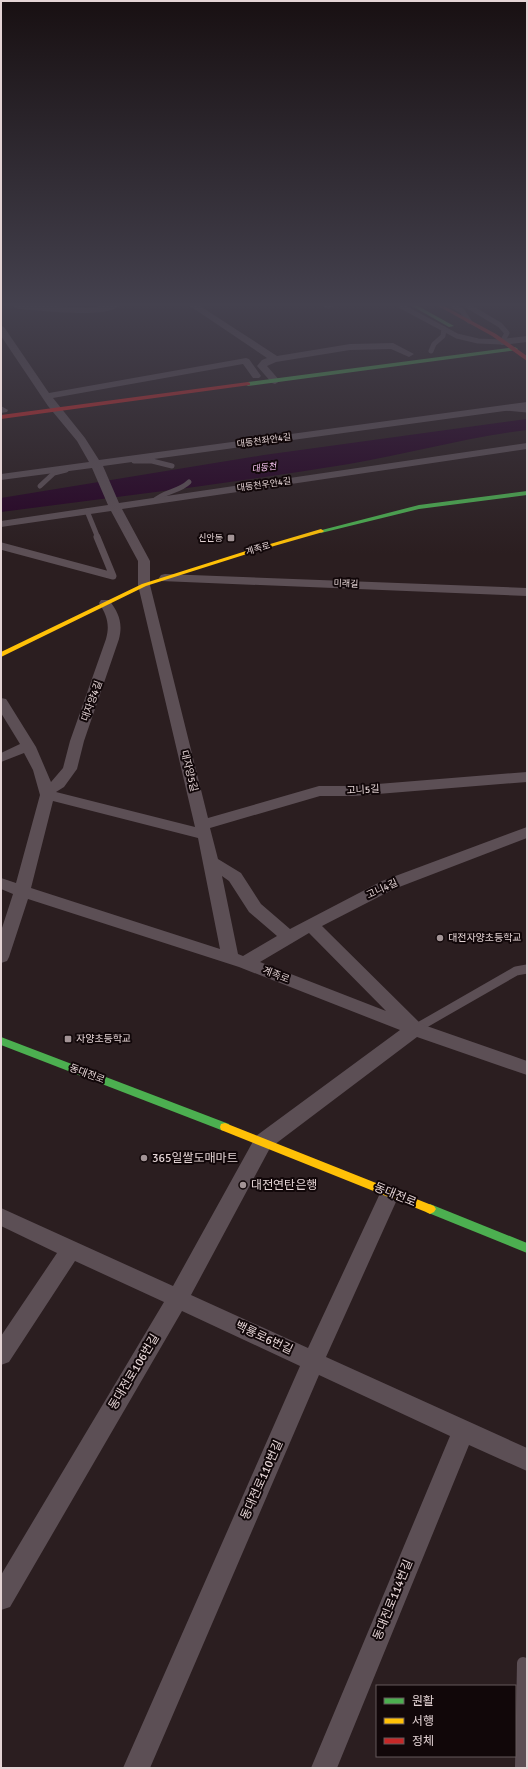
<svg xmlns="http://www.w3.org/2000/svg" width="528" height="1769" viewBox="0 0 528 1769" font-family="Signika,'Noto Sans KR',sans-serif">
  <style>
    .water { fill: #260324 }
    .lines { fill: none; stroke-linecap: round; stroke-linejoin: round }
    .lane-far3 { stroke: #5c4f55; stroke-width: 5 }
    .lane-far2 { stroke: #5c4f55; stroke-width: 7 }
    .lane-far1 { stroke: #5c4f55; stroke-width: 9 }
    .lane { stroke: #5c4f55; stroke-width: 12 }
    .street { fill: #5c4f55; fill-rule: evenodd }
    .fast { fill: #4caf50; fill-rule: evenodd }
    .slow { fill: #ffc107; fill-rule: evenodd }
    .jam { fill: #c62828; fill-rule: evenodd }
    .poi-dot { fill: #a39496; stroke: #110709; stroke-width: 1.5 }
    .labels { text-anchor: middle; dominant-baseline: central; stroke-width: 4; stroke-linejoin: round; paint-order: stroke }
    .far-street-label { font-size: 9px; fill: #e4d4d5; stroke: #110709 }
    .far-water-label { font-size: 9px; font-style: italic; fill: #fcc8f6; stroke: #110709 }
    .far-poi-label { font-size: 9px; fill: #e4d4d5; stroke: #110709; text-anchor: end }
    .street-label { font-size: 10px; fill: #e4d4d5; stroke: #110709 }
    .poi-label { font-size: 10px; fill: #e4d4d5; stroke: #110709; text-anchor: start }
    .near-poi-label { font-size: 12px; fill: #e4d4d5; stroke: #110709; text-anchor: start }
    .near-street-label { font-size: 12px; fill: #e4d4d5; stroke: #110709 }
  </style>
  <rect width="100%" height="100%" fill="#2b1e20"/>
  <path class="water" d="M527 419V430C467 437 408 454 349 464 233 483 117 497 1 512V498L264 455Z"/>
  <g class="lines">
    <g class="lane-far3">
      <path d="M401 306 457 336 478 341 502 342 507 333 500 325 468 306"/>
      <path d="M453 306 462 311 469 321"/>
      <path d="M431 351 434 344 443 336 444 329"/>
      <path d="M505 408 527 410"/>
      <path d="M134 461H152L172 466"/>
      <path d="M40 486 54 473 66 470"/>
      <path d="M154 501C164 491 179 492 189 482"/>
      <path d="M87 511 98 538"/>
    </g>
    <path class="lane-far2" d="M1 546 113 576 97 537"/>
    <path class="lane-far1" d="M415 1029 516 971 527 969"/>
    <path class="lane" d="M521 1768 523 1663"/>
    <g class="street">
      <path d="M14 306H56L88 308 100 306H119C106 319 38 310 18 309Z"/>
      <path d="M190 306H200L277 356 350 344 393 343 414 354 409 357 391 349 350 350 276 362 267 366 280 381 275 384 272 383 257 366 262 360 267 358Z"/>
      <path d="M323 306H333L329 309Z"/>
      <path d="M1 326 4 327 49 393 246 358 249 359 261 376 259 378H253L243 364 53 398 85 438 99 460 527 402V408L103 466 119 503 527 443V449L122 509 150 561V585L208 818 319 786H353L527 772V782L353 796H320L210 828 218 859 241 873 261 904 290 929 382 881 527 827V838L394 889 322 926 421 1024 527 1061V1075L417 1037 270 1148 191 1295 308 1348 383 1187 390 1185 397 1187 400 1193 326 1357 527 1448V1471L469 1445 337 1768H311L450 1436 319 1375 150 1768H123L300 1366 182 1311 10 1607 1 1610V1575L164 1302 75 1261 9 1362 1 1365V1336L57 1253 1 1226V1208L173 1286 256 1136 400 1030 239 967 28 899 9 957 7 961 1 963V931L13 894 1 889V878L16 883 40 795 33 770 24 753 1 762V753L20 744 1 713V698L6 699 8 702 36 747 51 782 63 768 70 741 106 639C110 625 107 615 99 603L101 600H109C119 613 123 623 119 639L84 741 77 769 64 787 56 792 195 827 138 585V561L111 511 1 527V521L108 505 92 468 1 480V474L89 462 77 441 48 406 1 336ZM53 801 198 838 220 949 31 888ZM222 876 229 881 249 912 277 936 243 956 238 954ZM309 933 386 1011 260 962Z"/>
      <path d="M527 336V342L502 345 497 342 502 339Z"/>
      <path d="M1 406 8 410 7 412 1 413Z"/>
      <path d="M165 574 527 588V596L161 581 159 578 161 575Z"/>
    </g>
    <g class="fast">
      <path d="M412 306H418L454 326 449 327Z"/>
      <path d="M515 347 518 349 517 350 248 386 245 384 248 382Z"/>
      <path d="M527 491V495L419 509 321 533 318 531 419 505Z"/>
      <path d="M1 1037 229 1124 230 1127 229 1130 225 1131 221 1130 1 1045Z"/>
      <path d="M430 1204 527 1243V1253L426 1212 424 1209 426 1206Z"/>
    </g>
    <g class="slow">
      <path d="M321 529 324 531 323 532 250 553 146 586 1 657V652L142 584 246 551Z"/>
      <path d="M225 1123 434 1206 436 1209 434 1212 430 1214 426 1212 221 1130 220 1127 221 1124Z"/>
    </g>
    <g class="jam">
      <path d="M438 306H444L496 334 527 356V361L492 336Z"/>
      <path d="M248 382 250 383V385L1 419V415Z"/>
    </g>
  </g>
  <linearGradient id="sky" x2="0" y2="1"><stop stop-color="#181012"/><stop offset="0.55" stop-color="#44414e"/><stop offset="1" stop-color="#44414e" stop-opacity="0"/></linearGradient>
  <rect width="528" height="554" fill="url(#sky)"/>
  <g class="poi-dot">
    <rect x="227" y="534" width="8" height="8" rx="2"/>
    <circle cx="440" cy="938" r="4"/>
    <rect x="64" y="1035" width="8" height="8" rx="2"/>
    <circle cx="144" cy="1158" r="4"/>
    <circle cx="243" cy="1185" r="4"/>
  </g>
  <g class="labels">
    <g class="far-street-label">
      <text transform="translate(264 441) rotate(-8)">대동천좌안4길</text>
      <text transform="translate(264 485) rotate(-8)">대동천우안4길</text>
      <text transform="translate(258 549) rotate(-17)">계족로</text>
      <text transform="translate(346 584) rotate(2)">미래길</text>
    </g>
    <g class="far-water-label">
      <text transform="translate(264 468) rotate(-8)">대동천</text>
    </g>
    <g class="far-poi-label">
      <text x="223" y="538">신안동</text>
    </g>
    <g class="street-label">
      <text transform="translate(92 701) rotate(-70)">대자양4길</text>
      <text transform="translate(189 771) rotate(76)">대자양5길</text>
      <text transform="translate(363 790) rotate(-3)">고니5길</text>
      <text transform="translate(382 889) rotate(-25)">고니4길</text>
      <text transform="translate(276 975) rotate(21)">계족로</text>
      <text transform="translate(87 1074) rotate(21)">동대전로</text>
    </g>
    <g class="poi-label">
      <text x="448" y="938">대전자양초등학교</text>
      <text x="76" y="1039">자양초등학교</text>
    </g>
    <g class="near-poi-label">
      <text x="152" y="1158">365일쌀도매마트</text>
      <text x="251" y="1185">대전연탄은행</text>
    </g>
    <g class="near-street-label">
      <text transform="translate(395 1195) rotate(22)">동대전로</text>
      <text transform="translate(264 1338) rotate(25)">백룡로6번길</text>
      <text transform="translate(134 1372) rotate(-59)">동대전로106번길</text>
      <text transform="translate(262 1480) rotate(-66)">동대전로110번길</text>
      <text transform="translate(393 1600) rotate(-68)">동대전로114번길</text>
    </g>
  </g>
  <rect width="528" height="1769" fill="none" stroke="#e4d4d5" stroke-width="4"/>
  <rect x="376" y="1685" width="140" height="72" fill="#110709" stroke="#65595b"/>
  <rect x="384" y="1698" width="20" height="6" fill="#4caf50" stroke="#65595b"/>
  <text x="412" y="1705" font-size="12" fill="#e4d4d5">원활</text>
  <rect x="384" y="1718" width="20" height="6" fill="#ffc107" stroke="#65595b"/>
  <text x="412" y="1725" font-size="12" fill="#e4d4d5">서행</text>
  <rect x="384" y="1738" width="20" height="6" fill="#c62828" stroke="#65595b"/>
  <text x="412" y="1745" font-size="12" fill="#e4d4d5">정체</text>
</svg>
